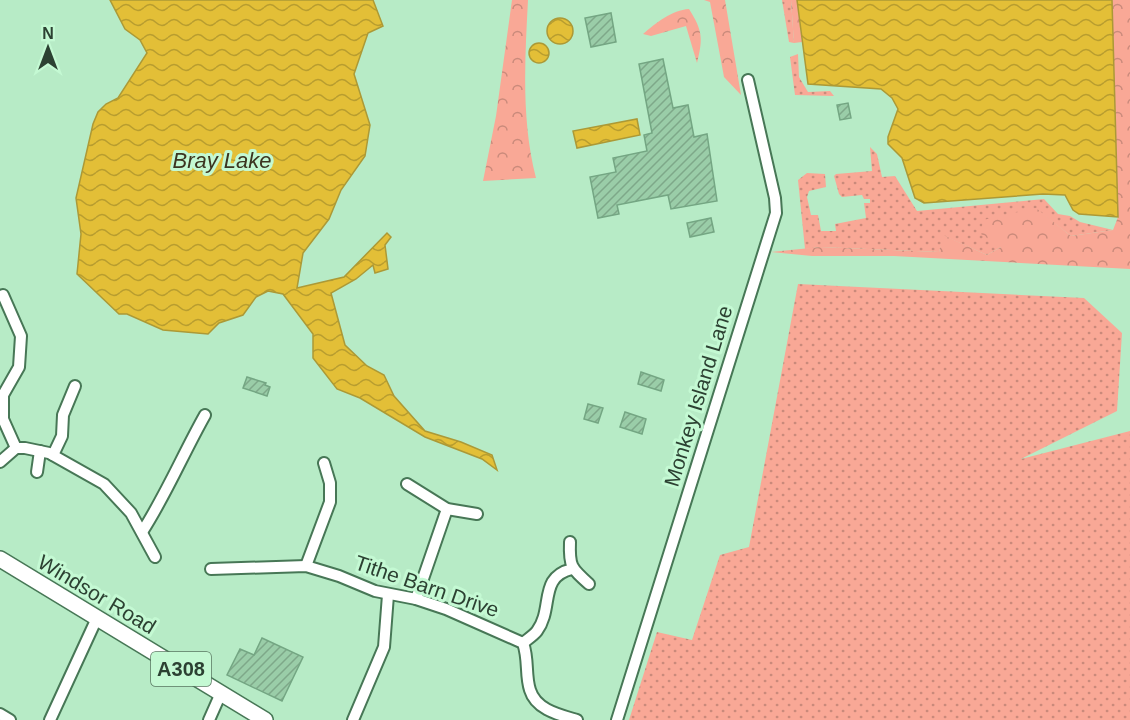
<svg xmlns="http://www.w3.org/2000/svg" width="1130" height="720" viewBox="0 0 1130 720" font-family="Arial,sans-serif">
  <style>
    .grass { fill: url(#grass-dots) }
    .forest { fill: url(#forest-crowns) }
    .water { fill: url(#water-waves); stroke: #ac9936; stroke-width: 1.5 }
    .building { fill: url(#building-hatch); stroke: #74a683; stroke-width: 1.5 }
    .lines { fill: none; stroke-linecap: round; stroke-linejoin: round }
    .street-casing { stroke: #477756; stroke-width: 14 }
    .primary-casing { stroke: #477756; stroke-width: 18 }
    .street { stroke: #fff; stroke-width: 10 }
    .primary { stroke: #fff; stroke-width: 15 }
    .labels { text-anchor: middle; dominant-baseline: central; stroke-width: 6; stroke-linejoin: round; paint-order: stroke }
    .shield { fill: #c4f9d3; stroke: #5a7862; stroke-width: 1.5 }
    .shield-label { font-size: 20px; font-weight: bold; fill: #2c4132 }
    .street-label { font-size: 21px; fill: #2c4132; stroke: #c4f9d3 }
    .water-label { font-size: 22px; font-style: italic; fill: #3c3520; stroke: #c4f9d3 }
  </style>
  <defs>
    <pattern id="grass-dots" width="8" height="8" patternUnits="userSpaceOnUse" patternTransform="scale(1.5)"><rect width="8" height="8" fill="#f9a896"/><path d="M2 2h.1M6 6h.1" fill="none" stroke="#ca8a7b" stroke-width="1.8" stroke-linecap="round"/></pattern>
    <pattern id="forest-crowns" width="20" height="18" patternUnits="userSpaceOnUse" patternTransform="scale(1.5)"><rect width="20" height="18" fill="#f9a896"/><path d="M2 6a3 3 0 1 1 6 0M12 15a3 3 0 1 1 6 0" fill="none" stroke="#ca8a7b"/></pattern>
    <pattern id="water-waves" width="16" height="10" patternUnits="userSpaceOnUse" patternTransform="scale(1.5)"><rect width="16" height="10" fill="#e3bf37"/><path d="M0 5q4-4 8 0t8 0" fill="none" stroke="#b89d2f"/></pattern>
    <pattern id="building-hatch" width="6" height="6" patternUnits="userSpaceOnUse" patternTransform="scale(1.5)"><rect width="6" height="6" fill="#9acda8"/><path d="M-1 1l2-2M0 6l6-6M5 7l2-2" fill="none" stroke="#7ea889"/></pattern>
  </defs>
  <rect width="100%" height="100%" fill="#b7ebc6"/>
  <g class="grass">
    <path d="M782 0H791L794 43 789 42Z"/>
    <path d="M798 54 799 77 808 92 830 91 834 96 795 95 790 57Z"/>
    <path d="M870 147 877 154 882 177 895 176 917 211 1044 199 1058 214 1070 216 1080 222 1113 230 1071 236 1036 209 1001 247 987 255 944 236 939 252 820 247 805 249 798 180 807 173 825 174 826 187 809 191 807 197 811 215H818L821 231H836L835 224 866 218 864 203H870V199H864L862 195 842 197 839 194 834 176 836 174 872 171Z"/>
    <path d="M798 284 1084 298 1122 333 1117 411 1021 459 1130 431V720H629L657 632 692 640 720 555 749 547Z"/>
  </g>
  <g class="forest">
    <path d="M512 0H528C525 59 521 120 536 178L483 181 496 116Z"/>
    <path d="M704 0H725L741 95 724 77 710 2Z"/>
    <path d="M791 0H797L802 42 794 43Z"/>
    <path d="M1112 0H1130V269L894 256H812L771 252 820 247 939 252 943 235 987 255 1001 247 981 234 983 220 1036 208 1071 236 1113 230 1118 217Z"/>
    <path d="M689 9C703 31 703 39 697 63L686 26 651 36 643 34C656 23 672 10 689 9Z"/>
  </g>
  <g class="water">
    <path d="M110 0H373L383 26 368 33 354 74 370 125 365 156 341 190 329 219 303 253 297 288 344 277 387 233 391 237 385 245 388 269 375 273 373 265 356 279 331 293 345 345 367 366 384 375 394 396 425 431 461 442 492 455 497 470 482 459 425 437 360 398 337 389 313 358V334L283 294 268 291 256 297 243 315 219 323 208 334 163 330 127 314H119L77 274 81 234 76 198 93 124 98 112 106 104 118 98 147 53 140 40 125 29Z"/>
    <path d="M797 0H1112L1118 217 1079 214 1073 210 1065 195 1043 194 924 203 915 198 902 158 888 144V137L898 109 892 98 881 89 808 84Z"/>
    <circle cx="560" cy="31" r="13"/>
    <circle cx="539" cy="53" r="10"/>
    <path d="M637 119 640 135 577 148 573 131Z"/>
  </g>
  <g class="building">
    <path d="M611 13 616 42 591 47 585 18Z"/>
    <path d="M663 59 673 108 688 105 694 137 707 134 717 201 671 209 668 195 617 205 619 214 598 218 590 177 616 172 613 158 647 151 644 135 652 133 639 64Z"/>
    <path d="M848 103 851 118 840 120 837 105Z"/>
    <path d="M711 218 714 232 690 237 687 223Z"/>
    <path d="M641 372 664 380 661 391 638 384Z"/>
    <path d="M247 377 266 383 265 385 270 387 267 396 243 388Z"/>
    <path d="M588 404 603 408 598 423 584 419Z"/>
    <path d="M625 412 646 419 642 434 620 427Z"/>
    <path d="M262 638 303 657 282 701 227 675 240 649 254 655Z"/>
  </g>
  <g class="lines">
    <g class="street-casing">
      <g id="street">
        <path d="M3 295 21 336 19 367 3 395V419L16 448"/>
        <path d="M53 455 62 436 63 415 75 386"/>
        <path d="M0 462 16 448H25L49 453 104 484 131 513 155 557"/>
        <path d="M37 472 40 451"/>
        <path d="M407 484 447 509 477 514"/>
        <path d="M142 532C166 495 183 454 205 415"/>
        <path d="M570 542C569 566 571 568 589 584"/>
        <path d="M306 566 330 502V483L324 463"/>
        <path d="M211 569 306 566 339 576 375 591 416 599 446 609 523 643C529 660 525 675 530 690 536 710 560 715 577 720"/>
        <path d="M416 599 447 509"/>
        <path d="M523 643C528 639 534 635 537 631 554 608 538 577 572 569"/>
        <path d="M0 714 10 720"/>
        <path d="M50 720 97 618"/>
        <path d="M209 720 221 693"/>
        <path d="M353 720 384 647 388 595"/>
        <path d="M617 720 776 213 775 198 748 80"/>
      </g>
    </g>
    <g class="primary-casing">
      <path id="primary" d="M0 559 265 720"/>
    </g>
    <use href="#street" class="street"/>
    <use href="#primary" class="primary"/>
  </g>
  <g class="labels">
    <rect class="shield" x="151" y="652" width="60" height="34" rx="4.5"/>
    <g class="shield-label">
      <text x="181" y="669">A308</text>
    </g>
    <g class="street-label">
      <text transform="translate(698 396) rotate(-73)">Monkey Island Lane</text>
      <text transform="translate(427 586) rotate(19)">Tithe Barn Drive</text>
      <text transform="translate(97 594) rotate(31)">Windsor Road</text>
    </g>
    <g class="water-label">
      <text x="222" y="160">Bray Lake</text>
    </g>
  </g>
  <g transform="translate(48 48)" stroke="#c4f9d3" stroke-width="4.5" paint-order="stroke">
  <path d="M0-4.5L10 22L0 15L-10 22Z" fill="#2c4132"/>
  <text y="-9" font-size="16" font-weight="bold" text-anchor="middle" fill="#2c4132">N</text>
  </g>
</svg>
